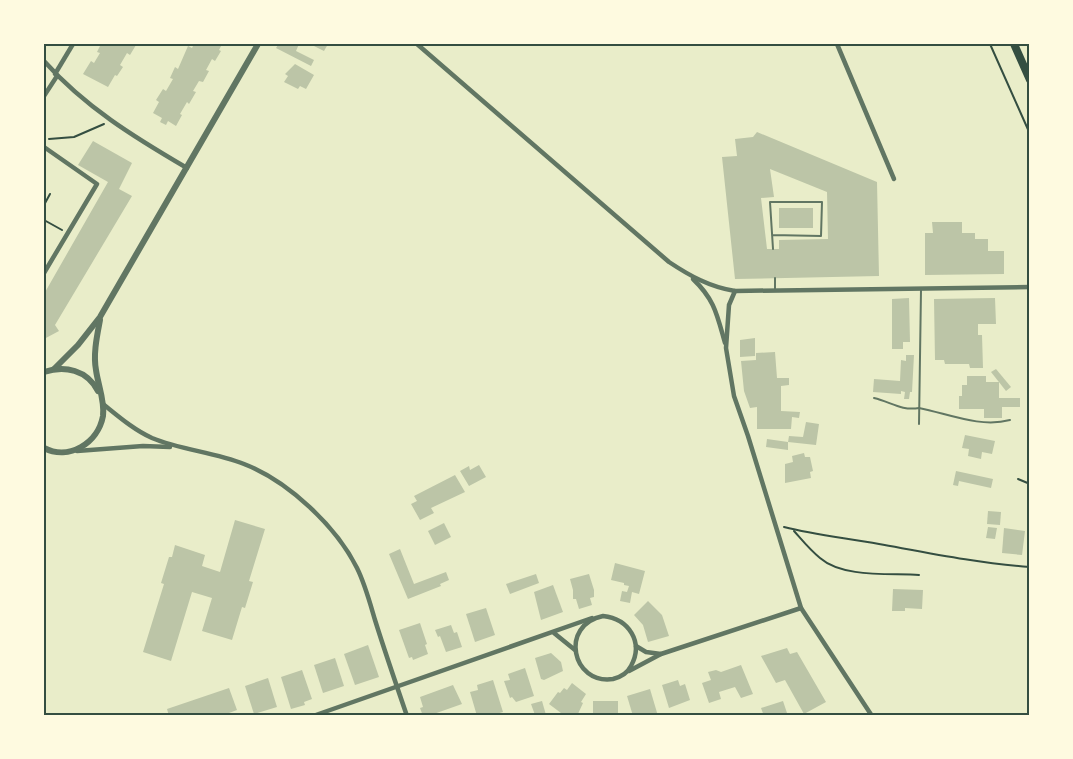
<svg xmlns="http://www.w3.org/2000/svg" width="1073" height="759" viewBox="0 0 1073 759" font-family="Jost,sans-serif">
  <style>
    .building { fill: #bcc5a7; fill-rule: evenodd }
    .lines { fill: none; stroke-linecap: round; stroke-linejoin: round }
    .path { stroke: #344e41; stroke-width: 2 }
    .service { stroke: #617663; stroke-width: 2 }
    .minor { stroke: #617663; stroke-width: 4.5 }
    .tertiary { stroke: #617663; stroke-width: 6 }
    .primary { stroke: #344e41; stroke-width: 8 }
    .neatline { fill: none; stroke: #344e41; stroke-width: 2 }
  </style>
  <rect width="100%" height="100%" fill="#e9edc9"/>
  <g class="building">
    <path d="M101 44H133L136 45 130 55 127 53 120 65 123 67 117 76 115 75 108 87 83 74 91 61 94 63 100 53 97 52Z"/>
    <path d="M194 44H222L219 50 221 51 215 61 212 59 206 70 209 71 203 82 199 81 193 91 196 92 189 104 187 102 180 114 182 115 176 126 168 121 166 125 160 122 162 118 153 113 159 102 156 100 163 89 166 91 173 79 170 78 175 67 178 69 188 46 192 48Z"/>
    <path d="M275 44H299L296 51 314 60 311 66 276 48 278 45Z"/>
    <path d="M310 44H328L324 51Z"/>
    <path d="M295 64 314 75 306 89 300 86 298 89 284 82 288 76 285 74Z"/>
    <path d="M757 132 877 182 879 276 735 279 722 157 737 156 735 139 753 137ZM770 169 827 192 828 239 779 240V249H767L761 198 774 197Z"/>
    <path d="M93 141 132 163 119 189 132 196 55 325 59 331 44 339V294L108 182 78 165Z"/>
    <rect x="779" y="208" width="34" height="20"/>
    <path d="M932 222H962V233H975V239H988V251H1004V274L925 275V233H933Z"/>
    <path d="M909 298 910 342H903V349H892V299Z"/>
    <path d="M995 298 996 324H978V335H982L983 368H970L969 364H945L944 360H935L934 299Z"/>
    <path d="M755 338V356L740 357V340Z"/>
    <path d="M775 352 777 378H789V385L781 386V411L800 412 799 418 792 417 791 429H757V407L750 408 744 391 741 361 756 360V353Z"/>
    <path d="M906 355H914L912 392H910L909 399H904L905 392 901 391V394L873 392 874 379 900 381 901 360 906 361Z"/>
    <path d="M996 369 1011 387 1006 391 991 372Z"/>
    <path d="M967 376H986V382H999V398H1020V407H1002V418H984V409H959V396H962V385H967Z"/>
    <path d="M806 422 819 424 816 445 788 442 789 436 803 437Z"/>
    <path d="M965 435 995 441 992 454 982 452 981 459 968 456 969 449 962 448Z"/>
    <path d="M767 439 788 442V450L766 447Z"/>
    <path d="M804 453 805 457H810L813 471 810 472 811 478 785 483V464L793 462 792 456Z"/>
    <path d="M479 465 486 477 469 486 460 471 469 466 470 470Z"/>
    <path d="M956 471 993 479 991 488 959 481 958 486 953 485Z"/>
    <path d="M455 475 465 492 431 508 434 513 420 520 411 504 417 501 414 496Z"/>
    <path d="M988 511 1001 512 1000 525 987 524Z"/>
    <path d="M235 520 265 529 249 581 253 582 245 608 242 607 232 640 202 631 212 598 192 592 171 661 143 652 164 584 161 583 169 557H172L175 545 205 555 202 566 220 572Z"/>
    <path d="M444 523 451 537 435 545 428 531Z"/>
    <path d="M988 527 997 528 995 539 986 538Z"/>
    <path d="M1004 528 1025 531 1022 555 1002 553Z"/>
    <path d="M400 549 414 584 446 572 449 580 440 584 441 586 408 599 389 554Z"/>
    <path d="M615 563 645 571 639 594 632 592 630 603 620 601 622 591 627 592 629 586 624 585V583L611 580Z"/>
    <path d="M536 574 539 583 510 594 506 584Z"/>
    <path d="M589 574 594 590V597L590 598 592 605 579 609 576 599H573V590L570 579Z"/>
    <path d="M553 585 563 612 541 620 534 592Z"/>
    <path d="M893 589 923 590 922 609 905 608V611H892Z"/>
    <path d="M648 601 662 615 669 636 648 642 643 625 634 615Z"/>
    <path d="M486 608 495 635 475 642 466 614Z"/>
    <path d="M420 623 427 644 425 645 428 654 413 660 412 657 409 658 399 630Z"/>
    <path d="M451 625 454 633 457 632 462 647 446 652 440 636 438 637 435 630Z"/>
    <path d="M368 645 379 677 355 685 344 654Z"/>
    <path d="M787 648 790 654 797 652 826 702 804 714 785 680 776 683 761 656Z"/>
    <path d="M551 653 561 662 563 671 544 680 541 679 535 658Z"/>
    <path d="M335 658 344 686 323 693 314 665Z"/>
    <path d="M741 665 753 694 741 698 735 687 719 692 721 699 709 703 702 683 711 680 708 672 716 670 721 672Z"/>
    <path d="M525 668 534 696 516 702 512 697 510 698 504 681 510 680 508 674Z"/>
    <path d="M302 670 312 699 304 702 305 705 291 709 281 677Z"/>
    <path d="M268 678 277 707 254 714 245 686Z"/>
    <path d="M493 680 503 712 489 716H477L470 692 478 690 477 685Z"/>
    <path d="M678 680 680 686 685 684 690 700 669 708 662 685Z"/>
    <path d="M572 683 586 694 581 702 583 703 577 716H565L549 704 558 692 560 693 564 688 567 690Z"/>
    <path d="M453 685 462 704 428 716H423L420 708 423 707 420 697Z"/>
    <path d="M229 688 237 710 221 716H169L167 709Z"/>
    <path d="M650 689 658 716H633L627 696Z"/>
    <path d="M542 701 546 715H535L531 704Z"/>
    <rect x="593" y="701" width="25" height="15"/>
    <path d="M783 701 788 716H764L761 708Z"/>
  </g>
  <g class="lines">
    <g class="path">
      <path d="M990 44 1030 134"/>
      <path d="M49 139 74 137 104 124"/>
      <path d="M44 205 50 194"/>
      <path d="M44 220 62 230"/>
      <path d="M1018 479 1030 484"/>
      <path d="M784 527C815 535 847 538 879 544 929 553 978 563 1030 567"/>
      <path d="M794 531C802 540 810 550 820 558 843 578 890 573 919 575"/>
    </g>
    <g class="service">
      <path d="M772 235 821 236 822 202H770L773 249"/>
      <path d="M775 290V278"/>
      <path d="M874 398C891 402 901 411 919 408 949 414 980 428 1010 420"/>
      <path d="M919 424 921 290"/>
    </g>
    <g class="minor">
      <path d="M417 44 669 262C690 276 710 287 735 291L1030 287"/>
      <path d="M837 44 894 179"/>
      <path d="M44 61C85 107 134 137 187 168"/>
      <path d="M55 74 73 44"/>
      <path d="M44 96 57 76"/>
      <path d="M44 147 97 184 44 273"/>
      <path d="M693 279C715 300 717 315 725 343"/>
      <path d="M735 291 729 305 726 348 734 396 748 436 801 608 872 716"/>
      <path d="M103 404C118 416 134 430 152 438 181 450 214 452 244 464 288 481 336 526 357 568 365 584 370 603 375 620 385 652 396 684 407 716"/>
      <path d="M77 451 143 446 170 447"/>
      <path d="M603 616C629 619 644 642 631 666 627 674 621 677 613 679 572 685 559 625 603 616Z"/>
      <path d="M554 633 575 650"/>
      <path d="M636 646 646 652 661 654"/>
      <path d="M629 671 661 654 801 608"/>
      <path d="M313 716 592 618"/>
    </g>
    <g class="tertiary">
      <path d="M54 369 78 345 100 317 258 44"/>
      <path d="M44 372C65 365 87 370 98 391"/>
      <path d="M44 448C69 461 98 443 103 416 105 401 98 385 96 370 93 354 97 336 100 320"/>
    </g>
    <path class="primary" d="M1014 44 1030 80"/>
  </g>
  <rect width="1073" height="759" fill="none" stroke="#fefae0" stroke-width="90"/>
  <rect x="45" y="45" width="983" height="669" class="neatline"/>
</svg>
